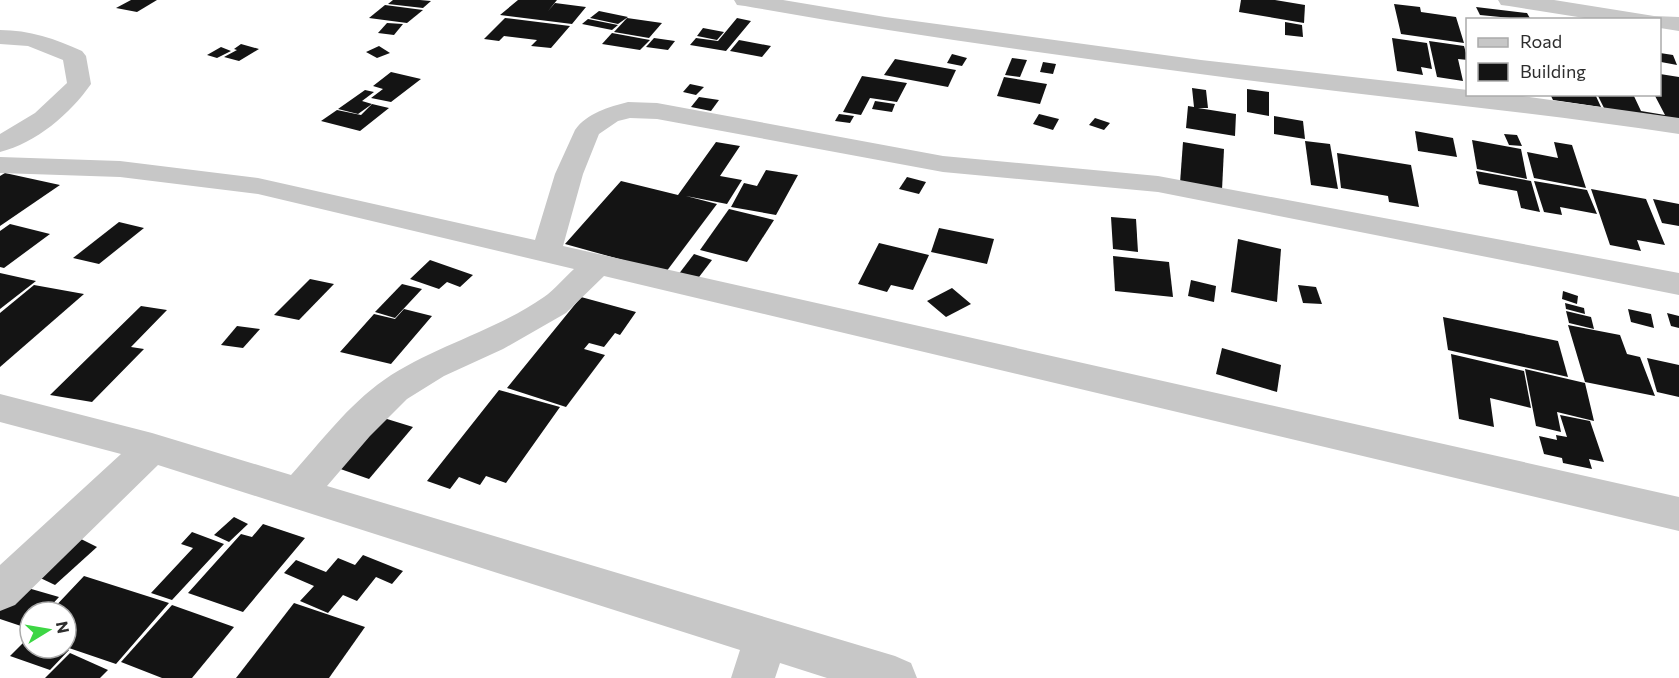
<svg xmlns="http://www.w3.org/2000/svg" width="1679" height="678" viewBox="0 0 1679 678" font-family="Commissioner,sans-serif">
  <style>
    .building { fill: #141414 }
    .lines { fill: none; stroke-linecap: round; stroke-linejoin: round }
    .street { fill: #c7c7c7; fill-rule: evenodd }
  </style>
  <rect width="100%" height="100%" fill="#fff"/>
  <g class="building">
    <path d="M131 0H157L137 12 116 8Z"/>
    <path d="M393 0H420L431 1 423 8 388 4Z"/>
    <path d="M518 0H557L548 11 555 3 586 7 572 24 500 15Z"/>
    <path d="M1241 0H1275L1305 5 1304 23 1239 12Z"/>
    <path d="M1394 4 1420 7 1421 12 1456 17 1464 43 1401 34Z"/>
    <path d="M385 5 423 10 407 23 369 18Z"/>
    <path d="M1476 7 1527 13 1531 20 1480 15Z"/>
    <path d="M599 11 628 17 618 24 590 18Z"/>
    <path d="M505 18 570 26 551 48 531 46 537 40 504 36 499 41 484 39Z"/>
    <path d="M627 18 662 23 649 38 614 32Z"/>
    <path d="M737 18 751 21 726 51 690 45 696 38 718 41Z"/>
    <path d="M588 19 618 25 612 30 582 24Z"/>
    <path d="M1285 22 1302 25 1303 37 1285 35Z"/>
    <path d="M387 23 403 24 394 35 378 33Z"/>
    <path d="M703 28 724 32 717 40 697 36Z"/>
    <path d="M612 33 650 40 640 50 602 44Z"/>
    <path d="M654 38 675 41 668 50 646 47Z"/>
    <path d="M1392 38 1427 43 1432 69 1421 67 1423 75 1397 71Z"/>
    <path d="M739 40 771 46 762 57 730 51Z"/>
    <path d="M1429 41 1464 46 1468 60 1458 59 1463 81 1437 77Z"/>
    <path d="M241 44 259 49 239 61 224 57 237 50 234 49Z"/>
    <path d="M379 46 390 53 377 58 366 52Z"/>
    <path d="M221 47 231 51 217 58 207 55Z"/>
    <path d="M1660 53 1673 55 1677 65 1661 62Z"/>
    <path d="M952 54 967 58 962 66 947 63Z"/>
    <path d="M1012 58 1027 60 1020 77 1005 75Z"/>
    <path d="M895 59 956 70 948 87 884 75Z"/>
    <path d="M1043 62 1056 64 1053 74 1040 72Z"/>
    <path d="M391 72 421 79 391 102 371 98 383 89 373 86Z"/>
    <path d="M1660 74 1679 77V121L1605 110 1597 94H1633L1641 111 1665 115 1654 94H1660Z"/>
    <path d="M862 76 907 83 897 102 870 98 861 115 843 112Z"/>
    <path d="M1004 77 1047 84 1040 104 997 96Z"/>
    <path d="M690 84 704 87 696 95 683 92Z"/>
    <path d="M1192 88 1206 90 1208 108H1198L1236 114 1235 136 1186 128 1188 106 1194 107Z"/>
    <path d="M1247 89 1269 92V116L1247 112Z"/>
    <path d="M365 90 374 92 362 101 372 104 358 114 338 109Z"/>
    <path d="M1550 94H1595L1601 107 1553 100Z"/>
    <path d="M699 97 719 100 711 111 691 107Z"/>
    <path d="M875 101 895 104 892 112 872 109Z"/>
    <path d="M372 104 389 108 360 131 321 121 337 110 361 115Z"/>
    <path d="M839 114 854 116 850 123 835 121Z"/>
    <path d="M1039 114 1059 119 1053 130 1033 124Z"/>
    <path d="M1274 116 1303 121 1305 139 1274 134Z"/>
    <path d="M1095 118 1110 123 1104 130 1089 125Z"/>
    <path d="M1415 131 1453 138 1457 157 1418 151Z"/>
    <path d="M1504 134 1517 135 1522 146 1509 145Z"/>
    <path d="M1472 140 1521 149 1527 179 1477 169Z"/>
    <path d="M1305 141 1330 144 1338 189 1311 185Z"/>
    <path d="M716 142 740 146 720 176 742 180 727 204 686 196 717 204 666 272 565 244 621 181 678 195Z"/>
    <path d="M1183 142 1224 149 1222 190 1180 183Z"/>
    <path d="M1554 142 1572 145 1586 188 1534 178 1527 152 1558 158Z"/>
    <path d="M1337 153 1411 165 1419 207 1389 202 1388 196 1341 188Z"/>
    <path d="M766 170 798 175 776 215 731 207 744 183 757 186Z"/>
    <path d="M1476 171 1531 181 1540 212 1521 208 1517 191 1479 184Z"/>
    <path d="M5 173 60 185 0 226V176Z"/>
    <path d="M907 177 926 182 919 194 899 189Z"/>
    <path d="M1534 181 1587 190 1597 214 1560 207 1562 215 1544 212Z"/>
    <path d="M1591 189 1646 199 1665 245 1637 240 1641 251 1610 245Z"/>
    <path d="M1653 199 1679 204V226L1662 223Z"/>
    <path d="M729 209 774 220 747 262 700 250Z"/>
    <path d="M1111 217 1136 219 1138 252 1113 249Z"/>
    <path d="M119 222 144 228 99 264 73 258Z"/>
    <path d="M10 224 50 234 4 268 0 267V231Z"/>
    <path d="M939 228 994 239 987 264 931 252Z"/>
    <path d="M1238 239 1281 249 1277 302 1231 292Z"/>
    <path d="M879 243 929 255 913 290 891 285 887 292 858 284Z"/>
    <path d="M694 254 712 260 696 281 678 275Z"/>
    <path d="M1113 256 1169 262 1173 297 1115 291Z"/>
    <path d="M430 260 473 275 460 287 447 282 439 289 410 279Z"/>
    <path d="M0 273 36 281 0 309Z"/>
    <path d="M310 279 334 284 299 320 274 315Z"/>
    <path d="M1191 280 1216 286 1214 302 1188 296Z"/>
    <path d="M402 284 422 289 395 318 375 312Z"/>
    <path d="M34 285 84 294 0 367V313Z"/>
    <path d="M1298 285 1316 287 1322 304 1303 303Z"/>
    <path d="M952 288 971 304 946 317 927 301Z"/>
    <path d="M1563 291 1578 296 1577 304 1562 299Z"/>
    <path d="M581 297 636 312 620 335 615 333 604 347 589 343 584 349 605 355 566 407 507 388Z"/>
    <path d="M1565 303 1584 308 1585 314 1566 309Z"/>
    <path d="M141 306 167 310 131 347 144 349 92 402 50 395Z"/>
    <path d="M404 309 432 316 391 364 340 352 374 314 395 319Z"/>
    <path d="M1628 309 1651 314 1654 328 1631 322Z"/>
    <path d="M1566 311 1591 317 1594 329 1569 323Z"/>
    <path d="M1667 313 1679 316V328L1671 326Z"/>
    <path d="M1443 317 1558 341 1568 377 1448 350Z"/>
    <path d="M1568 325 1620 335 1627 354 1640 357 1655 396 1585 382Z"/>
    <path d="M237 326 260 329 243 348 221 345Z"/>
    <path d="M1222 348 1281 365 1277 392 1216 374Z"/>
    <path d="M1451 354 1524 371 1531 408 1490 398 1494 427 1459 419Z"/>
    <path d="M1647 358 1679 365V397L1657 392Z"/>
    <path d="M1525 369 1585 383 1594 421 1557 412 1561 432 1536 426Z"/>
    <path d="M499 390 560 407 506 483 486 476 480 485 459 477 450 489 427 481Z"/>
    <path d="M374 415 413 427 369 479 329 465Z"/>
    <path d="M1560 415 1590 421 1604 462 1589 459 1592 469 1563 463 1562 458 1544 454 1539 436 1557 440 1556 435 1567 437Z"/>
    <path d="M234 517 248 524 229 542 214 535Z"/>
    <path d="M263 524 305 538 243 612 188 593 241 534 252 537Z"/>
    <path d="M192 532 224 544 172 600 151 593 193 548 181 544Z"/>
    <path d="M75 536 97 547 55 585 32 574Z"/>
    <path d="M363 555 403 571 392 584 376 577 357 601 343 595 328 613 300 601 314 586 284 573 296 560 326 572 338 558 355 565Z"/>
    <path d="M84 576 169 603 116 664 66 647V612H50Z"/>
    <path d="M21 586 59 597 45 612H30V629L0 619V608Z"/>
    <path d="M294 603 365 627 329 678H236Z"/>
    <path d="M172 605 234 627 192 678H162L121 662Z"/>
    <path d="M30 636V648L69 650 50 670 10 656Z"/>
    <path d="M70 653 108 670 100 678H45Z"/>
  </g>
  <g class="lines">
    <g class="street">
      <path d="M734 0H783L885 17 1201 60 1468 90V94H1508L1679 118V134C1519 110 1359 95 1200 74 1048 54 896 33 745 6L737 5Z"/>
      <path d="M1498 0H1554L1654 16 1679 17V31L1660 28V20H1597L1509 6 1501 5Z"/>
      <path d="M0 30C29 30 56 39 82 51L86 56 91 84C70 114 36 143 0 152V134L35 113 67 83 63 60 28 46 0 44Z"/>
      <path d="M628 102 657 103 943 156 1158 176 1679 273V295L1158 192 943 172 657 119 630 118 618 121 599 134 583 174 563 246 1679 497V531L604 276 566 313 503 349 444 376 407 399 370 436 327 486 895 656 911 663 917 678H827L780 663 775 678H731L740 650 158 465 15 605 0 611V565L121 454 0 422V394L152 433 291 475C320 443 348 405 384 380 433 346 494 332 544 297 554 290 564 278 574 269L258 194 120 177 0 173V157L120 161 258 178 535 240 555 174 575 130C587 113 609 107 628 102Z"/>
    </g>
  </g>
  <rect x="1466" y="18" width="195" height="78" fill="#ffffff" stroke="#ababab" stroke-width="1.5"/>
  <rect x="1478" y="38" width="30" height="9" fill="#c7c7c7" stroke="#ababab" stroke-width="1.5"/>
  <text x="1520" y="48" font-size="18" fill="#2d2d2d">Road</text>
  <rect x="1478" y="63" width="30" height="18" fill="#141414" stroke="#ababab" stroke-width="1.5"/>
  <text x="1520" y="78" font-size="18" fill="#2d2d2d">Building</text>
  <g transform="translate(48 630) rotate(79)"><circle r="28" fill="#ffffff" stroke="#ababab" stroke-width="1.5"/>
  <path d="M0-4.5L10 22L0 15L-10 22Z" fill="#3dd644"/>
  <text y="-9" font-size="16" font-weight="bold" text-anchor="middle" fill="#2d2d2d">N</text>
  </g>
</svg>
